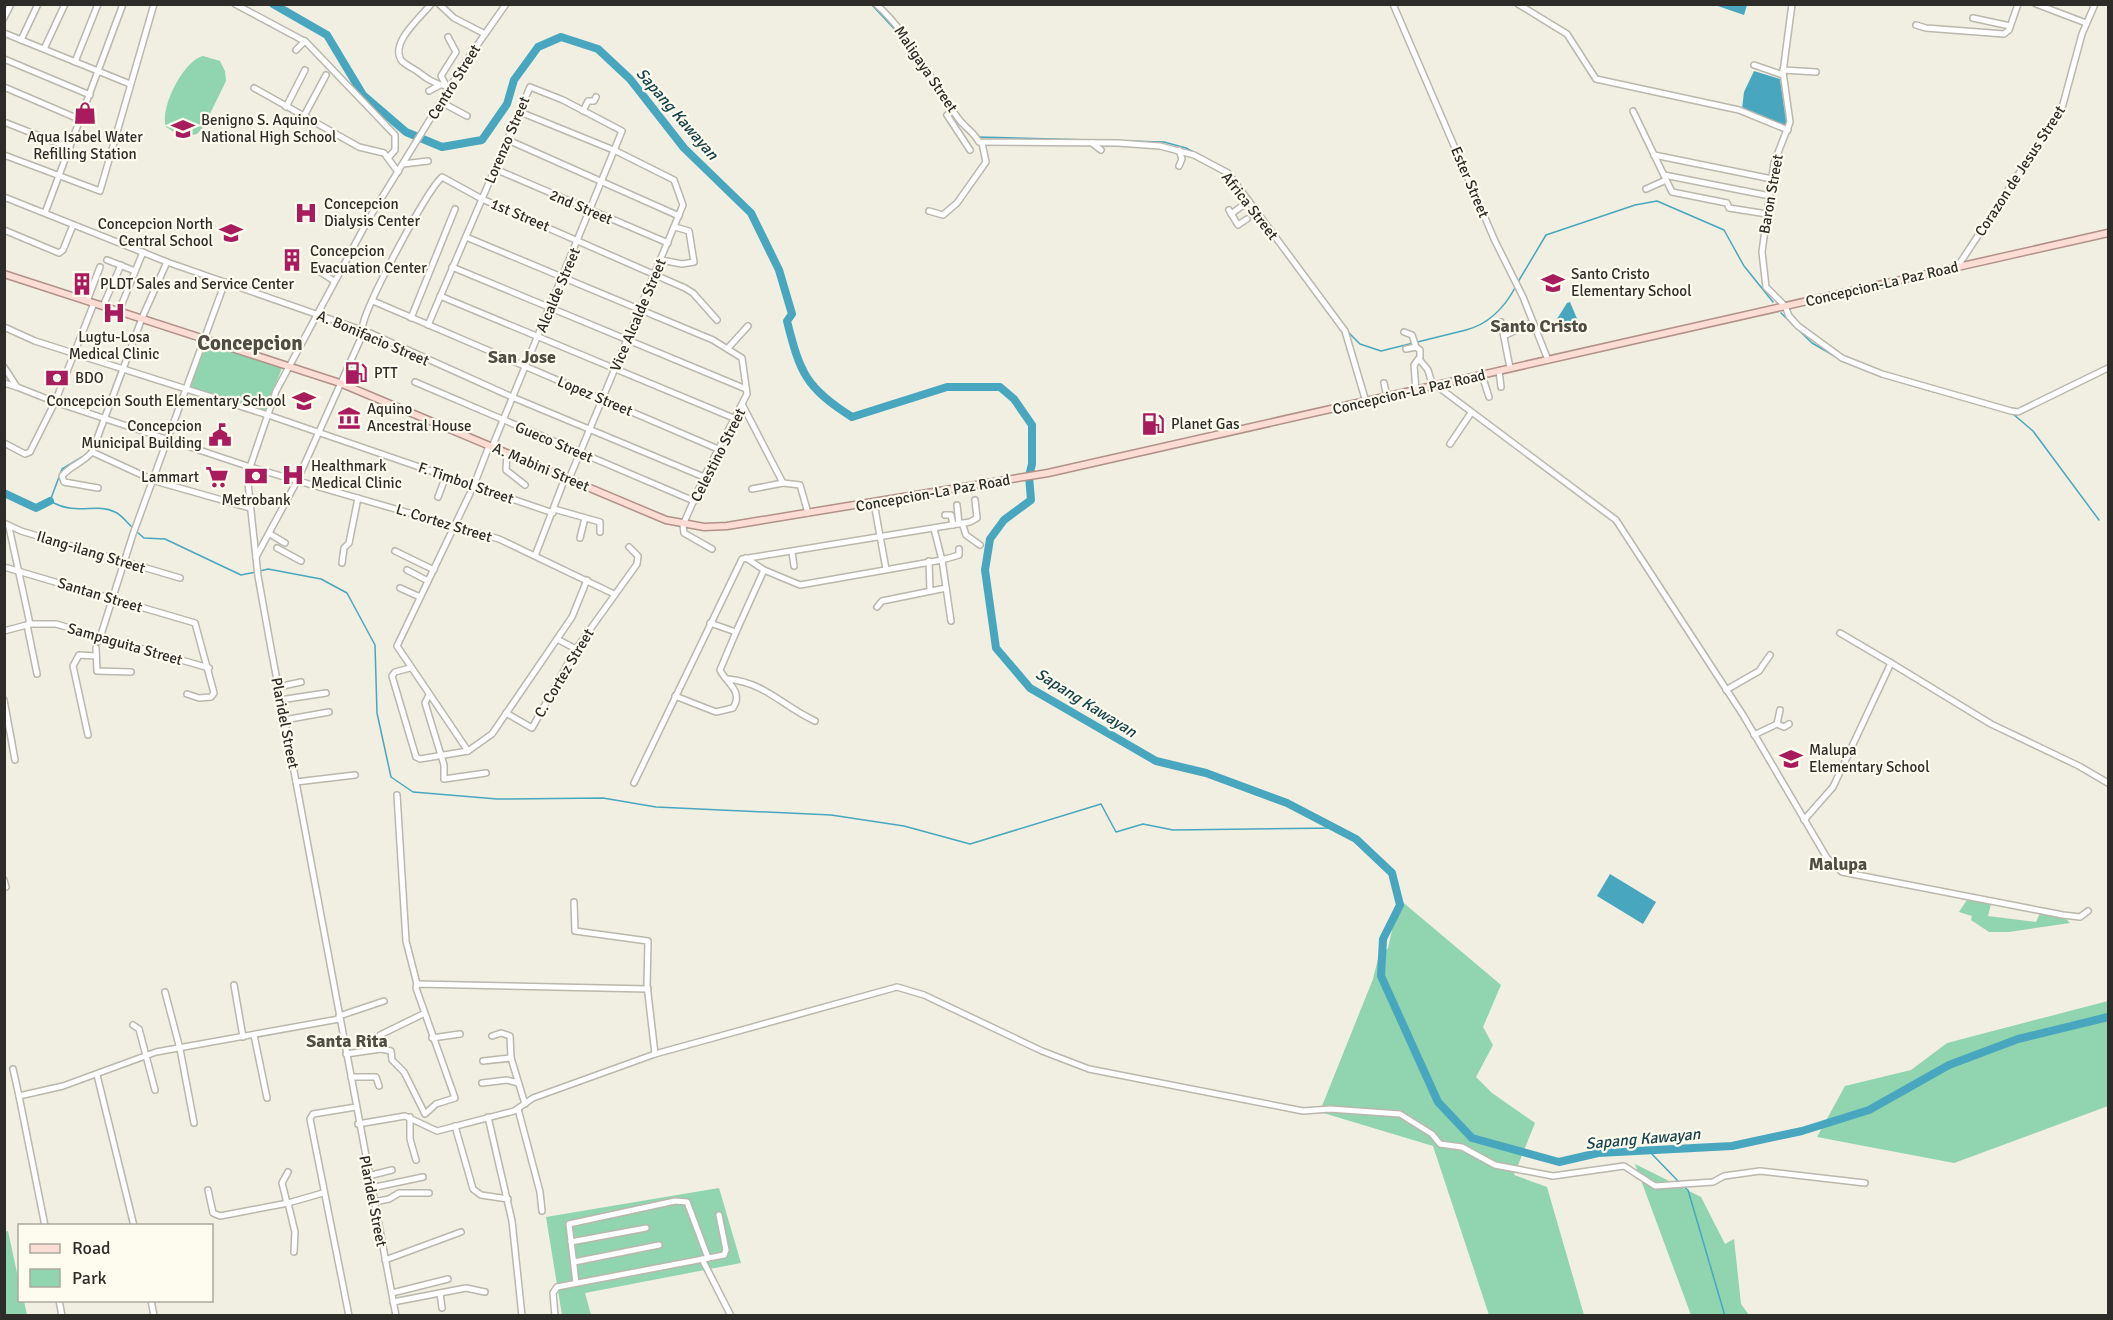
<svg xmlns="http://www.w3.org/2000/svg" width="2113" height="1320" viewBox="0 0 2113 1320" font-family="Signika,sans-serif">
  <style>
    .green { fill: #90d4b0 }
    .water { fill: #48a7be }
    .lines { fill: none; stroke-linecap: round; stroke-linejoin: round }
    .stream { stroke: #48a7be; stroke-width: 1.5 }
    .river { stroke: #48a7be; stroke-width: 8 }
    .minor-casing { stroke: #bab7ac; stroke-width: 8 }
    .major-casing { stroke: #b19188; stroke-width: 9 }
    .minor { stroke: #fff; stroke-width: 5 }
    .major { stroke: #fbddd6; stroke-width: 6 }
    .labels { text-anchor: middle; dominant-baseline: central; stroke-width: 4.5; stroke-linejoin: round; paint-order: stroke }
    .street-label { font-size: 15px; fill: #2e2c28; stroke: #fefbef }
    .poi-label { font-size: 15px; fill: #2e2c28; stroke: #fefbef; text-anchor: start }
    .water-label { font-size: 16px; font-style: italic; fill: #18434d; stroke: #fefbef }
    .quarter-label { font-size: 18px; font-weight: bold; fill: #4f4c43; stroke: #fefbef }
    .district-label { font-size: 21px; font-weight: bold; fill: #4f4c43; stroke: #fefbef }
  </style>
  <rect width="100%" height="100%" fill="#f1eee2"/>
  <g class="green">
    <path d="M203 56 220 61 225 71 226 81 204 126 197 134 182 137 166 127C159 108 184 60 203 56Z"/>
    <path d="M205 342 282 368 265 411 189 389Z"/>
    <path d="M1399 899 1501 985 1483 1027 1493 1045 1476 1077 1492 1093 1535 1123 1514 1175 1547 1187 1584 1315H1489L1433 1146 1310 1109 1322 1106 1373 979 1378 959 1388 948Z"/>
    <path d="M1967 900 1991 904 1988 916 2036 922 2040 913 2065 918 2070 923 2009 932H1989L1971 920 1972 916 1959 912Z"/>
    <path d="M2108 1001V1106L1954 1163 1817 1137 1845 1086 1911 1070 1947 1043Z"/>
    <path d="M1635 1164 1701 1197 1725 1244 1734 1239 1741 1304 1749 1315H1691Z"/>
    <path d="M719 1188 741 1263 585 1293 591 1315H562L546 1217Z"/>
    <path d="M8 1231 19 1282 20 1300 24 1301 27 1315H5L4 1232Z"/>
  </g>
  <g class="water">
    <path d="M1715 5H1747L1744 15Z"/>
    <path d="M1754 71 1780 79 1787 127 1742 109 1744 92Z"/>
    <path d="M1570 302 1578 321 1573 325H1563L1557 319 1567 303Z"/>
    <path d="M1610 874 1656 902 1643 924 1597 896Z"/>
  </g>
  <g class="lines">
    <g class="stream">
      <path d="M871 4 900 35 934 90 968 132"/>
      <path d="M977 137 1164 142 1186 148 1229 171"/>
      <path d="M1518 282 1546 235 1635 205 1657 201 1724 230 1744 266 1773 302"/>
      <path d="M1781 313 1812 343 1838 358"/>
      <path d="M1348 332 1360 344 1381 351 1466 330C1489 324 1505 307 1516 286"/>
      <path d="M1853 365 1863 369"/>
      <path d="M1907 384 1934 392"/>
      <path d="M2013 414 2033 431 2099 520"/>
      <path d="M82 457 62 469 50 501C78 517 95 502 115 512 122 515 127 523 133 528"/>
      <path d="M136 531 144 538 165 539 241 575 256 572"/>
      <path d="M260 571 268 569 321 579 347 593 375 645 377 713 391 777 413 792 497 799 603 798 656 807 831 815 904 826 970 844 1101 804 1116 832 1143 824 1173 830 1335 828"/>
      <path d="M1650 1152 1678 1181"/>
      <path d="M1684 1187 1688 1190 1725 1316"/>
    </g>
    <g class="river">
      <path d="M273 4 327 35 363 95 406 132 442 147 482 140 507 104 514 80 538 47 561 37 598 49 630 79 684 148 751 213 779 270 792 314 787 321C800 373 806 388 852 417L947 387H1000L1014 399 1032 425V464L1029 476 1031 500 1004 520 990 539 985 570 996 648 1030 688 1156 761 1206 773 1287 803 1356 839 1392 873 1400 905 1383 939 1381 976 1438 1102 1472 1138 1559 1162 1598 1153 1732 1146 1802 1131 1869 1110 1949 1065 2018 1039 2108 1017"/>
      <path d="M4 493 36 508 50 501"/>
    </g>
    <g class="minor-casing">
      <g id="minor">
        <path d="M235 4 306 42 395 135V150L388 158"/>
        <path d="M431 4C422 16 390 42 401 60 404 64 412 68 417 71 426 78 434 84 446 86"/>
        <path d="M439 4 454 18 485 34"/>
        <path d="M876 4C911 35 930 81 958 118 965 128 973 131 979 142L1118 143 1160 146 1194 155 1228 173 1345 331 1366 402"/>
        <path d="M1393 4 1495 241 1523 297 1548 360"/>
        <path d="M1518 4 1567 34 1596 79 1739 110 1788 130"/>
        <path d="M1792 4 1783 72 1790 122 1774 163 1762 252 1766 287 1785 306 1789 316 1798 326 1842 358 1882 374 2011 411 2018 412 2108 368"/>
        <path d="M2036 4 2086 23"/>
        <path d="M4 18 11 4"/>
        <path d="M1973 18 2010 26"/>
        <path d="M1916 25 1926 28 2004 34 2009 30 2018 4"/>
        <path d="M4 33 130 84"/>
        <path d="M21 40 38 4"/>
        <path d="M44 49 65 4"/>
        <path d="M296 50 305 41"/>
        <path d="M4 59 90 95"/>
        <path d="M75 62 98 4"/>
        <path d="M1754 65 1783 75"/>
        <path d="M1783 70 1816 72"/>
        <path d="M4 87 81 120"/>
        <path d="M447 87 441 76 456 52 448 37"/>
        <path d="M254 88 359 147 384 153 398 172"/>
        <path d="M429 91 440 85"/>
        <path d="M441 102 467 116"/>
        <path d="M286 107 305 70"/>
        <path d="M583 111 588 101H594L596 97"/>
        <path d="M953 111 947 115 970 150"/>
        <path d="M1633 111 1672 192 1727 203 1729 208 1767 214"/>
        <path d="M520 112 616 151 674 180 683 205 569 479"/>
        <path d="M304 116 326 75"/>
        <path d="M4 122 70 148"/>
        <path d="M508 140 679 216"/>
        <path d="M1092 143 1101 150"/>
        <path d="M1179 150 1182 159 1179 166"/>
        <path d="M4 155 100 191 154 4"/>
        <path d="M1654 155 1772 179"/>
        <path d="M403 164 428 161"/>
        <path d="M495 169 668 243"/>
        <path d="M1664 175 1770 196"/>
        <path d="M1646 189 1666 180"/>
        <path d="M4 197 167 262 370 333 512 397 704 477"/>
        <path d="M1229 210 1238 225 1247 219"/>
        <path d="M929 211 943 215 957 203 986 162 982 143"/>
        <path d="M45 213 123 4"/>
        <path d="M1231 214 1249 201"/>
        <path d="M4 230 59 253 63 250 73 225"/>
        <path d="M466 237 713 340 742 358 747 394 704 477 683 525 684 533 712 549"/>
        <path d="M107 260 135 271"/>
        <path d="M661 260 682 264 694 262 689 231 675 227"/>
        <path d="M1958 266 2062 108 2082 34 2095 4"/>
        <path d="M452 267 746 389"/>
        <path d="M319 271 334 281"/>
        <path d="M440 296 736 419"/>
        <path d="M87 301 100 267"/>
        <path d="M373 301 718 449"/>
        <path d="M103 306 121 265"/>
        <path d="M119 311 143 252"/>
        <path d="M411 318 455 209"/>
        <path d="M1501 322 1510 368"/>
        <path d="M428 325 530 87 563 100 622 131 492 447"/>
        <path d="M4 327 35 341 268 415 553 513"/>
        <path d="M1404 332 1412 335 1416 347"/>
        <path d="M1504 336 1533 322"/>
        <path d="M728 348 748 326"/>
        <path d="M1406 349 1416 347 1420 350V357L1414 365 1416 391"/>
        <path d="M1419 359 1428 370 1433 387"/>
        <path d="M4 367 17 387 55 402 250 467 499 539 614 594"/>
        <path d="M1499 371 1501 387"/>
        <path d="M1482 375 1489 397"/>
        <path d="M415 382 694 501"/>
        <path d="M4 383 17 387"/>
        <path d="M1384 383 1387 397"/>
        <path d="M1437 386 1616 520 1743 715 1827 858 1842 872 2063 915 2080 917 2088 911"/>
        <path d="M743 406 783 483 800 485 808 513"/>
        <path d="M4 443 25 454 30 452 55 402 94 303"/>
        <path d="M1450 444 1471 413"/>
        <path d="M489 446 474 485 397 646 468 751 492 734 572 617 587 580"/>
        <path d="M92 452 155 481 250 508"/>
        <path d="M507 453 506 470 525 485"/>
        <path d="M98 488 64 482 62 476C71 465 83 463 92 452L142 318 167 262"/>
        <path d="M752 489 783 483"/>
        <path d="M438 497 446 476"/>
        <path d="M874 503 886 569"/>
        <path d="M957 505 959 524"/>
        <path d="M554 509 600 522V532"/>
        <path d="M945 515H951L953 525"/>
        <path d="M4 523 21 531 180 578"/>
        <path d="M962 523 966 535 980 545"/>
        <path d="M9 527 30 624"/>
        <path d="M934 529 942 560 959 555V549"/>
        <path d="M270 534 285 543"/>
        <path d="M580 538 585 518"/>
        <path d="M277 548 301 561"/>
        <path d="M395 551 434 570"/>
        <path d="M792 552 794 566"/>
        <path d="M535 556 565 478"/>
        <path d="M256 557 297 481 361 338C362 333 361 329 363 324 369 300 425 193 442 177L482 199 685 288 693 293 717 320"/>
        <path d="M746 558 764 570 800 585 942 560 951 621"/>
        <path d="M929 561 930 591"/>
        <path d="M342 563 344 548 349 543 358 498"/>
        <path d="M4 567 195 623 214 693 211 697 199 698 187 694"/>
        <path d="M407 570 428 581"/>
        <path d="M400 588 420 597"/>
        <path d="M877 607 882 601 946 588"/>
        <path d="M710 623 736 632 764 570"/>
        <path d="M27 625 37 674"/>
        <path d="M4 631 30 624H56L209 668"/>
        <path d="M1840 633 1891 663"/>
        <path d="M557 639 576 649"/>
        <path d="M99 641 133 534 225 282"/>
        <path d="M96 648 97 671 131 672"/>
        <path d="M410 668 395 672 392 676 416 757 420 759 468 751"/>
        <path d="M728 679C766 683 782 706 815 721"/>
        <path d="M278 687 301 682"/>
        <path d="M1726 690 1759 671 1770 655"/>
        <path d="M429 695 425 703 444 765V779L486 773"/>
        <path d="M675 696 716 712 733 708C744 691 726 683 720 670L736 632"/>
        <path d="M4 700 15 760"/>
        <path d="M280 700 326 693"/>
        <path d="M506 713 532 728 576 649 637 564 638 556 629 547"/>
        <path d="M284 720 329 712"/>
        <path d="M1777 724 1780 710"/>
        <path d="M88 735 73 666 79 655 96 656"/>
        <path d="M1754 735 1777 724 1784 727 1789 724"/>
        <path d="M296 782 355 775"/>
        <path d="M634 783 742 559 970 522 977 518 975 500"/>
        <path d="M397 795 406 941 417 984"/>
        <path d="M1804 820 1833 787 1891 663 1991 724 2079 766 2108 783"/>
        <path d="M4 880 6 887"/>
        <path d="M574 902 575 931 648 941 647 985 655 1054"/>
        <path d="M234 985 243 1037"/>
        <path d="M165 992 180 1049 194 1123"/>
        <path d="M339 1016 384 1001"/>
        <path d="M133 1025 139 1029 155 1090"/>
        <path d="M254 1035 267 1098"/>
        <path d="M492 1036 501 1033 510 1036 511 1058"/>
        <path d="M432 1038 460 1034"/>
        <path d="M381 1049 391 1051 392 1060 404 1072 425 1114 436 1104 455 1098 416 988 417 984 648 989"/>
        <path d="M346 1054 381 1049 380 1035 423 1014"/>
        <path d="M483 1061 511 1058 525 1104"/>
        <path d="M13 1069 19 1096"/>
        <path d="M97 1075 134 1226"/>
        <path d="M351 1077H376L379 1086"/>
        <path d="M482 1083 507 1080 518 1083"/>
        <path d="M518 1109 540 1192 542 1211"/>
        <path d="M410 1117V1139L416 1160"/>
        <path d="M488 1117 512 1221 522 1316"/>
        <path d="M358 1124 405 1116 437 1131 514 1111 533 1098 655 1054 897 987 924 995 1042 1051 1089 1069 1303 1111 1330 1109 1400 1114 1432 1134 1440 1144 1462 1147 1495 1165 1553 1176 1624 1166 1655 1186 1713 1182 1724 1176 1760 1171 1865 1183"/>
        <path d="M455 1126 473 1189 481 1195 508 1199"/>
        <path d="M368 1176 392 1170"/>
        <path d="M371 1188 423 1177"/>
        <path d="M208 1190 213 1213 220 1216 288 1203"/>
        <path d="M374 1202 389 1199 399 1193H429"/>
        <path d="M287 1203 282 1183 288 1172"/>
        <path d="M45 1226 19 1096 63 1086 156 1052 339 1019"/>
        <path d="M571 1242 646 1228"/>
        <path d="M294 1252 295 1232 288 1203 323 1193"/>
        <path d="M702 1259 731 1316"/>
        <path d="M385 1260 461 1232"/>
        <path d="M574 1262 659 1245"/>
        <path d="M576 1283 569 1224 675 1201 687 1202 708 1258"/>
        <path d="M392 1293 448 1279"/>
        <path d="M440 1293 442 1308"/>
        <path d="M59 1300 62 1316"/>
        <path d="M151 1300 154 1316"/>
        <path d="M393 1302 466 1288 485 1292"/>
        <path d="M349 1316 310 1119 313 1114 356 1107"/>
        <path d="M396 1316 270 643 258 576 248 483 250 467 276 391 368 220 464 64 506 4"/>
        <path d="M555 1316 553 1293 557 1287 724 1255 726 1250 719 1215"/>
      </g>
    </g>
    <g class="major-casing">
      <path id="major" d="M4 274 340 383 666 520 704 527 727 526 1048 473 2108 233"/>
    </g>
    <use href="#minor" class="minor"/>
    <use href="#major" class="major"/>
  </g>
  <defs>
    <g id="shop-bare" transform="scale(1.8)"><path d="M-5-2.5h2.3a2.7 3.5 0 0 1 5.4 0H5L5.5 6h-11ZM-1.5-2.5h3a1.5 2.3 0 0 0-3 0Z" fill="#a81b5c" stroke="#fefbef" stroke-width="2.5" paint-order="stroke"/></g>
    <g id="school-bare" transform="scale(1.8)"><path d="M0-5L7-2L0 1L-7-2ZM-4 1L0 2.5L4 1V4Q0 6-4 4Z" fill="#a81b5c" stroke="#fefbef" stroke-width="2.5" paint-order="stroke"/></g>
    <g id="hospital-bare" transform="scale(1.8)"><path d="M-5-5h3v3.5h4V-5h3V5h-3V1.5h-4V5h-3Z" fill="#a81b5c" stroke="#fefbef" stroke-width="2.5" paint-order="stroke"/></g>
    <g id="building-bare" transform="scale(1.8)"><path d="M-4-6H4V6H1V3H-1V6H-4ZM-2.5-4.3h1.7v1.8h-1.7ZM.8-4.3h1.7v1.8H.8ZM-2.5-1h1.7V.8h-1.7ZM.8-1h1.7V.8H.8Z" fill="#a81b5c" stroke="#fefbef" stroke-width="2.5" paint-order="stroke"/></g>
    <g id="fuel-bare" transform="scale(1.8)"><path d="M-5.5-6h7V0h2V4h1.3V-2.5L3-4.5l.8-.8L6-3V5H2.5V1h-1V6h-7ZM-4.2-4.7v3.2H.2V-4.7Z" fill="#a81b5c" stroke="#fefbef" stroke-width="2.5" paint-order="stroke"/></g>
    <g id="bank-bare" transform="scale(1.8)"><path d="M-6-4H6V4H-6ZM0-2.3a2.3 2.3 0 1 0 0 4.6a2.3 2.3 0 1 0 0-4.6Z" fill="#a81b5c" stroke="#fefbef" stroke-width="2.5" paint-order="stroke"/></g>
    <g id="museum-bare" transform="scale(1.8)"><path d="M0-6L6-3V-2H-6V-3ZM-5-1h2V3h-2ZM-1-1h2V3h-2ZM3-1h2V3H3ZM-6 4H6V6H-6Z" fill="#a81b5c" stroke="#fefbef" stroke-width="2.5" paint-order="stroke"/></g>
    <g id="civic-bare" transform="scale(1.8)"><path d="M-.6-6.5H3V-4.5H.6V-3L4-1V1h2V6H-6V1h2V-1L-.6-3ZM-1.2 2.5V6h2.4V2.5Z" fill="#a81b5c" stroke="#fefbef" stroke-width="2.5" paint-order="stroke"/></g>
    <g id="supermarket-bare" transform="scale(1.8)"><path d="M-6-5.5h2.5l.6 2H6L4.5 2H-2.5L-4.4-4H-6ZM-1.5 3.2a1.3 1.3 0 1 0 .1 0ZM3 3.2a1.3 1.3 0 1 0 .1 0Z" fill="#a81b5c" stroke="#fefbef" stroke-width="2.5" paint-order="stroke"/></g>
  </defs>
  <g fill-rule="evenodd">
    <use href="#shop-bare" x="85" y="113"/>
    <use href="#school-bare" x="183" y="129"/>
    <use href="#hospital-bare" x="306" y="213"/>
    <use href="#school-bare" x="231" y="233"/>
    <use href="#building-bare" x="292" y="260"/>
    <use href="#school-bare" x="1553" y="283"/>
    <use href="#building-bare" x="82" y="284"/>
    <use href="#hospital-bare" x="114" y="313"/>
    <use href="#fuel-bare" x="356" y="373"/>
    <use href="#bank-bare" x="57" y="378"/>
    <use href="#school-bare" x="304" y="401"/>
    <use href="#museum-bare" x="349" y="418"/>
    <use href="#fuel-bare" x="1153" y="424"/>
    <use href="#civic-bare" x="220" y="435"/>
    <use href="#hospital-bare" x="293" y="475"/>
    <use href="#bank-bare" x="256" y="476"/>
    <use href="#supermarket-bare" x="217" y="477"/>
    <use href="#school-bare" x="1791" y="759"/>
  </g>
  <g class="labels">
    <g class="street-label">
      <text transform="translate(926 69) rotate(56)">Maligaya Street</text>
      <text transform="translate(454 82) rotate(-58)">Centro Street</text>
      <text transform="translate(507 140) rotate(-67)">Lorenzo Street</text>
      <text transform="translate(2020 171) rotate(-57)">Corazon de Jesus Street</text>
      <text transform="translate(1470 182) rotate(67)">Ester Street</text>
      <text transform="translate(1771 194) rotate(-80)">Baron Street</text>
      <text transform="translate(1250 206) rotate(52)">Africa Street</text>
      <text transform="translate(581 207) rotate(23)">2nd Street</text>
      <text transform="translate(520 215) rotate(23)">1st Street</text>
      <text transform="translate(1882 284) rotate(-13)">Concepcion-La Paz Road</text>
      <text transform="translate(558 290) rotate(-67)">Alcalde Street</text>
      <text transform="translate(638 315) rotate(-67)">Vice Alcalde Street</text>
      <text transform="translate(373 338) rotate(23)">A. Bonifacio Street</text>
      <text transform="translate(1409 392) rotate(-13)">Concepcion-La Paz Road</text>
      <text transform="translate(595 396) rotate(23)">Lopez Street</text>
      <text transform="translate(554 442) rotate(23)">Gueco Street</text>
      <text transform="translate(718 455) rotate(-63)">Celestino Street</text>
      <text transform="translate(541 467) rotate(23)">A. Mabini Street</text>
      <text transform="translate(466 483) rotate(19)">F. Timbol Street</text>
      <text transform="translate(933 493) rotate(-10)">Concepcion-La Paz Road</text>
      <text transform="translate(444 523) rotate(17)">L. Cortez Street</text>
      <text transform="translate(91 552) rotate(17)">Ilang-ilang Street</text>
      <text transform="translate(100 595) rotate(17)">Santan Street</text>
      <text transform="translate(125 644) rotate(16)">Sampaguita Street</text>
      <text transform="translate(564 673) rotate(-59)">C. Cortez Street</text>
      <text transform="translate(285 723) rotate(79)">Plaridel Street</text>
      <text transform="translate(373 1201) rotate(79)">Plaridel Street</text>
    </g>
    <g class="poi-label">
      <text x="201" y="120">Benigno S. Aquino<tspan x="201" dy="17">National High School</tspan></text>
      <text x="85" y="137" text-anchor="middle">Aqua Isabel Water<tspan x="85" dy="17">Refilling Station</tspan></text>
      <text x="324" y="204">Concepcion<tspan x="324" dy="17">Dialysis Center</tspan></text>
      <text x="213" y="224" text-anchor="end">Concepcion North<tspan x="213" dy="17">Central School</tspan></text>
      <text x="310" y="251">Concepcion<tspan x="310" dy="17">Evacuation Center</tspan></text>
      <text x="1571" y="274">Santo Cristo<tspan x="1571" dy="17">Elementary School</tspan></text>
      <text x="100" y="284">PLDT Sales and Service Center</text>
      <text x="114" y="337" text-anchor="middle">Lugtu-Losa<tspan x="114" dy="17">Medical Clinic</tspan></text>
      <text x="374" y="373">PTT</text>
      <text x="75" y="378">BDO</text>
      <text x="286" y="401" text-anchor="end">Concepcion South Elementary School</text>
      <text x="367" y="409">Aquino<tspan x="367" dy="17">Ancestral House</tspan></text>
      <text x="1171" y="424">Planet Gas</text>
      <text x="202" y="426" text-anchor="end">Concepcion<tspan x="202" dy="17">Municipal Building</tspan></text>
      <text x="311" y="466">Healthmark<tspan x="311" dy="17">Medical Clinic</tspan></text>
      <text x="199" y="477" text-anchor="end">Lammart</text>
      <text x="256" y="500" text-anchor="middle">Metrobank</text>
      <text x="1809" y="750">Malupa<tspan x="1809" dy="17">Elementary School</tspan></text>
    </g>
    <g class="water-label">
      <text transform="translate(677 114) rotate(49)">Sapang Kawayan</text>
      <text transform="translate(1086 703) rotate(32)">Sapang Kawayan</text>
      <text transform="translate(1643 1139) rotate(-5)">Sapang Kawayan</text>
    </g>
    <g class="quarter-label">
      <text x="1539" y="326">Santo Cristo</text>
      <text x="522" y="357">San Jose</text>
      <text x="1838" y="864">Malupa</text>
      <text x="347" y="1041">Santa Rita</text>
    </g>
    <g class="district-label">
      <text x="250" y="343">Concepcion</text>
    </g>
  </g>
  <rect width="2113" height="1320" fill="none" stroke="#2e2c28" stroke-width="12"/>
  <rect x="18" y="1224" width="195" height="78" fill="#fefbef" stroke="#aba89f" stroke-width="1.5"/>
  <rect x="30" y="1244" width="30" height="9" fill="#fbddd6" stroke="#aba89f" stroke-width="1.5"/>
  <text x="72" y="1254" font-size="18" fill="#2e2c28">Road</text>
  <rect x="30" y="1269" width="30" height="18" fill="#90d4b0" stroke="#aba89f" stroke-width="1.5"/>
  <text x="72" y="1284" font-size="18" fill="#2e2c28">Park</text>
</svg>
